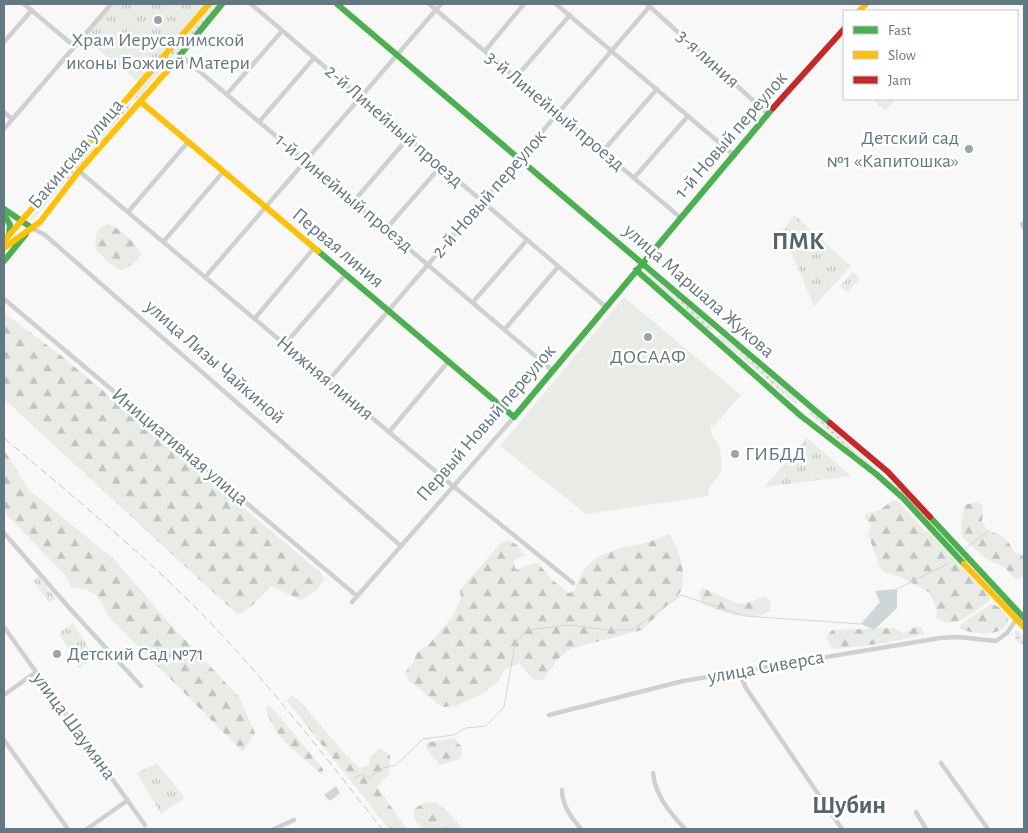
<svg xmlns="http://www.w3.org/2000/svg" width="1028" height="833" viewBox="0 0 1028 833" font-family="'Alegreya Sans',sans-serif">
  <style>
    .grass { fill: url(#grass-dots) }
    .forest { fill: url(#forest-firs) }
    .park { fill: url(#park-tufts) }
    .pitch { fill: #e9ebe6 }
    .water { fill: #cdd7d8 }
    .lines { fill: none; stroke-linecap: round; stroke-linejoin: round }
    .stream { stroke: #cdd7d8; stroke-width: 1 }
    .street { stroke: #ced0d1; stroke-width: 4.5 }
    .fast { stroke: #4caf50; stroke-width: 6 }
    .slow { stroke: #ffc107; stroke-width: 6 }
    .jam { stroke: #c62828; stroke-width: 6 }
    .rail { stroke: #c4c6c8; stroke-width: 1; stroke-dasharray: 8 4; stroke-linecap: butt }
    .poi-dot { fill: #97a5ac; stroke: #fff; stroke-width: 2 }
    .labels { text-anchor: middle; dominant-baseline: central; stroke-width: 5; stroke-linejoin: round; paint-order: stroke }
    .poi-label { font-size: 20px; fill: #637883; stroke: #fff }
    .street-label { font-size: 20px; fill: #637883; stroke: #fff }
    .district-label { font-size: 25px; font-weight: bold; fill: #55656d; stroke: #fff }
  </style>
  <defs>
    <pattern id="grass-dots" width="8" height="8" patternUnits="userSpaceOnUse" patternTransform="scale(1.25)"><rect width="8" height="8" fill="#e9ebe6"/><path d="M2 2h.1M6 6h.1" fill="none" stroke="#c0c3c0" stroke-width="1.8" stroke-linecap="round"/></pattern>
    <pattern id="forest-firs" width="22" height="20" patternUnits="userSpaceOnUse" patternTransform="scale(1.25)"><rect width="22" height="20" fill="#e9ebe6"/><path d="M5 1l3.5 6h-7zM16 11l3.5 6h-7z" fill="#c0c3c0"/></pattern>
    <pattern id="park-tufts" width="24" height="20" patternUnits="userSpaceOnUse" patternTransform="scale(1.25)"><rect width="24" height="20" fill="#e9ebe6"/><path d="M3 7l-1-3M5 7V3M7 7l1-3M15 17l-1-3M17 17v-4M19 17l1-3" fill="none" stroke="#c0c3c0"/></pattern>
  </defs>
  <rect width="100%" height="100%" fill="#f8f8f8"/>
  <g class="grass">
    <path d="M213 4H219L135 101 132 98Z"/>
    <path d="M129 103 131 105 32 221 30 219Z"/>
    <path d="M651 274 714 327 710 331 648 278Z"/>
    <path d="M721 333 799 401 796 404 717 337Z"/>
    <path d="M811 411 907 496 1011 610 1009 612 882 478 809 414Z"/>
    <path d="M1015 631H1018L1024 636V646L1015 639Z"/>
  </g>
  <g class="forest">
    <path d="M107 224C120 228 137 243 141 255 135 263 130 267 121 270L109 263 95 249 97 231Z"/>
    <path d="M4 313 59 354 320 572 325 579 316 591 301 600 271 586 253 605 238 615 4 399Z"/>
    <path d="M4 450 29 490 115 560 161 614 239 697 255 733 243 752 109 617C99 598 96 588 72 588L64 574 4 512Z"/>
    <path d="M893 500 898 501 925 531 932 535 990 597 989 601C974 612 955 631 936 618L937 611 930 593 901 577 884 572 880 568 868 534 871 525 865 518V514L880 510Z"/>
    <path d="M976 502 983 506 982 522 988 531C1002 534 1008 539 1014 552L1024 556V577L1015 579 1004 567 985 558 962 537 961 523 965 505Z"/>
    <path d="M670 534C679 551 688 575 680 593L642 630 570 649 558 659 543 680H534L519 663 504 670 498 682 482 694 456 706 442 707 408 680 405 672 414 662 416 653 430 643 453 616 461 599 460 590 500 544 508 540 516 544 525 555 513 561 516 570 533 563 539 564 551 579 569 593 575 591C584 557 606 551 636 545 648 543 659 538 670 534Z"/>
    <path d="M703 588 736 603 744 604 764 597 771 600 770 611C748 623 723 612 702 604L699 592Z"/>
    <path d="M991 604C999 605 1008 614 1008 622 1000 638 975 634 961 629L959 627 963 623Z"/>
    <path d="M915 627H921L924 634 886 643 835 649 830 647 827 636 832 630 894 628 904 633Z"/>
    <path d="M291 696 298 699 347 756 360 768 369 765 370 757 380 748 390 755 389 774 377 787 407 829H389L287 701Z"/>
    <path d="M268 705 276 712 323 769V774H320C297 749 279 746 266 710Z"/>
    <path d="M454 738C462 750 464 742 460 759L440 765 427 750 425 743Z"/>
    <path d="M436 802 448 812 463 829H423C417 823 412 818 414 809L424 803Z"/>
  </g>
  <g class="park">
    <path d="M111 4H209L141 84 83 37Z"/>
    <path d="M873 99H896L885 111Z"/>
    <path d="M794 215 851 266 814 306 782 231Z"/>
    <path d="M853 272 860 279 847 292 840 286Z"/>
    <path d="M807 438 851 476 764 487Z"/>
    <path d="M39 576V577L56 599 49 602 33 581Z"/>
    <path d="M73 623 95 657 79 668 59 633Z"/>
    <path d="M157 763 185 798 161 814 137 773Z"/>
  </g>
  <path class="pitch" d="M624 297 741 395 714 426 710 424 712 435 720 448 722 470 708 490 709 496 586 514 500 446Z"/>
  <g class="water">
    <path d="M897 589V608L874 630 861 624 880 602 875 591Z"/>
    <path d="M336 786 340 793 330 801 324 795Z"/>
  </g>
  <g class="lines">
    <g class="stream">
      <path d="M966 548 990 530"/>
      <path d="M897 589 949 563"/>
      <path d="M355 777 363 774 369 778 383 768 396 765 423 739 454 735 466 728 486 726 504 707 515 644 527 630 568 625 607 630H632L681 595 745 616 861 624"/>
    </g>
    <g class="street">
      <path d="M24 4 74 46"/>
      <path d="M251 4 606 307"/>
      <path d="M429 4 681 218"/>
      <path d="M556 4 735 156"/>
      <path d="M647 4 768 114"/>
      <path d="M4 42 32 10"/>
      <path d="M485 51 524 4"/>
      <path d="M179 54 553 371"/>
      <path d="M516 77 570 15"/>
      <path d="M227 94 282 31"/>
      <path d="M4 112 12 119"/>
      <path d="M259 122 314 58"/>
      <path d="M4 129 111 4"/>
      <path d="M603 151 657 89"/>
      <path d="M79 171 453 486 573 583"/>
      <path d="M634 178 688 116"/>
      <path d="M354 201 408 138"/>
      <path d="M128 212 188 142"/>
      <path d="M1024 223 1022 224 1024 228"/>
      <path d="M32 228 45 235 401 546"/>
      <path d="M386 229 441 166"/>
      <path d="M164 241 223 172"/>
      <path d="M206 276 441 4"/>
      <path d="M4 299 357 596"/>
      <path d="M473 302 527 240"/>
      <path d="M255 318 314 248"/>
      <path d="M505 329 558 267"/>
      <path d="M285 344 345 275"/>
      <path d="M328 381 650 6"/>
      <path d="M389 432 448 362"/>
      <path d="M4 533 72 611 141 686"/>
      <path d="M352 602 514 417"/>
      <path d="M4 627 145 825"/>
      <path d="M738 671 746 688 842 829"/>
      <path d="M4 695 36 672"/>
      <path d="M549 715 683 681 940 638 958 637 996 641 1007 633 1016 620"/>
      <path d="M4 740 68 829"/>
      <path d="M941 763 988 829"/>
      <path d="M653 773C655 795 671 814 685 829"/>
      <path d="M562 790C562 806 572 818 581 829"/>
      <path d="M916 812 926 829"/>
      <path d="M87 829 128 800"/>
      <path d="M274 829 294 820"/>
    </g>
    <g class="fast">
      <path d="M337 4 830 423"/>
      <path d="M167 71 222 4"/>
      <path d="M4 209 32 228"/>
      <path d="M4 214 10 225 9 235"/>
      <path d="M318 251 514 417 773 108"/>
      <path d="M4 261 26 234"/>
      <path d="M636 270 801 416 876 474 903 498 964 564"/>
      <path d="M930 517 1024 618"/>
    </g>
    <g class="slow">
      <path d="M859 11 866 4"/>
      <path d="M141 102 318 251"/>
      <path d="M4 241 209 4"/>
      <path d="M4 248 40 222 79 171 167 71"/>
      <path d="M964 564 1024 627"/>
    </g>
    <g class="jam">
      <path d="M773 108 844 29"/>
      <path d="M830 423 888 472 930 517"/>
    </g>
    <path class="rail" d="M4 438C78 501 154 562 220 633 278 695 330 763 382 829"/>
  </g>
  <g class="poi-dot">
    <circle cx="158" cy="20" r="5"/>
    <circle cx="969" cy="149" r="5"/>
    <circle cx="648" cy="337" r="5"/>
    <circle cx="735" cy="454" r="5"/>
    <circle cx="57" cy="654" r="5"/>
  </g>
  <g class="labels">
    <g class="poi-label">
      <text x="158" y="40">Храм Иерусалимской<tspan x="158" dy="23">иконы Божией Матери</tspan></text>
      <text x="959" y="138" text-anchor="end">Детский сад<tspan x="959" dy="23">№1 «Капитошка»</tspan></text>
      <text x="648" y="357">ДОСААФ</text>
      <text x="745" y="454" text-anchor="start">ГИБДД</text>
      <text x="67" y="654" text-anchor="start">Детский Сад №71</text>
    </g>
    <g class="street-label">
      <text transform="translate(708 59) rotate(42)">3-я линия</text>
      <text transform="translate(555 111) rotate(40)">3-й Линейный проезд</text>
      <text transform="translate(394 126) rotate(41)">2-й Линейный проезд</text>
      <text transform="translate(731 135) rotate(-49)">1-й Новый переулок</text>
      <text transform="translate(76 154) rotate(-50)">Бакинская улица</text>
      <text transform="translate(344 193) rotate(40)">1-й Линейный проезд</text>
      <text transform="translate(489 194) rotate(-49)">2-й Новый переулок</text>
      <text transform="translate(338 248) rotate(40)">Первая линия</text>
      <text transform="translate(699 291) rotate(41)">улица Маршала Жукова</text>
      <text transform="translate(215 362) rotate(41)">улица Лизы Чайкиной</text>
      <text transform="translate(325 378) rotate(40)">Нижняя линия</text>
      <text transform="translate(486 423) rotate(-49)">Первый Новый переулок</text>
      <text transform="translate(180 447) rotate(40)">Инициативная улица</text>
      <text transform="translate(766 667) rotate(-10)">улица Сиверса</text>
      <text transform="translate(74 726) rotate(54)">улица Шаумяна</text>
    </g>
    <g class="district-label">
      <text x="798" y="241">ПМК</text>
      <text x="849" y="805">Шубин</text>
    </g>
  </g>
  <rect width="1028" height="833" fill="none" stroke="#637883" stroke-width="10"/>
  <rect x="843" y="10" width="175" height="90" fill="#ffffff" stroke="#c1c9cd"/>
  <rect x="853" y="26" width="25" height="8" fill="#4caf50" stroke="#c1c9cd"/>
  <text x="888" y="35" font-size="15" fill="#637883">Fast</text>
  <rect x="853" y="51" width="25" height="8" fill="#ffc107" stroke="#c1c9cd"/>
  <text x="888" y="60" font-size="15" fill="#637883">Slow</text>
  <rect x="853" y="76" width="25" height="8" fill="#c62828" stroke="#c1c9cd"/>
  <text x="888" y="85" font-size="15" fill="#637883">Jam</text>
</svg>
